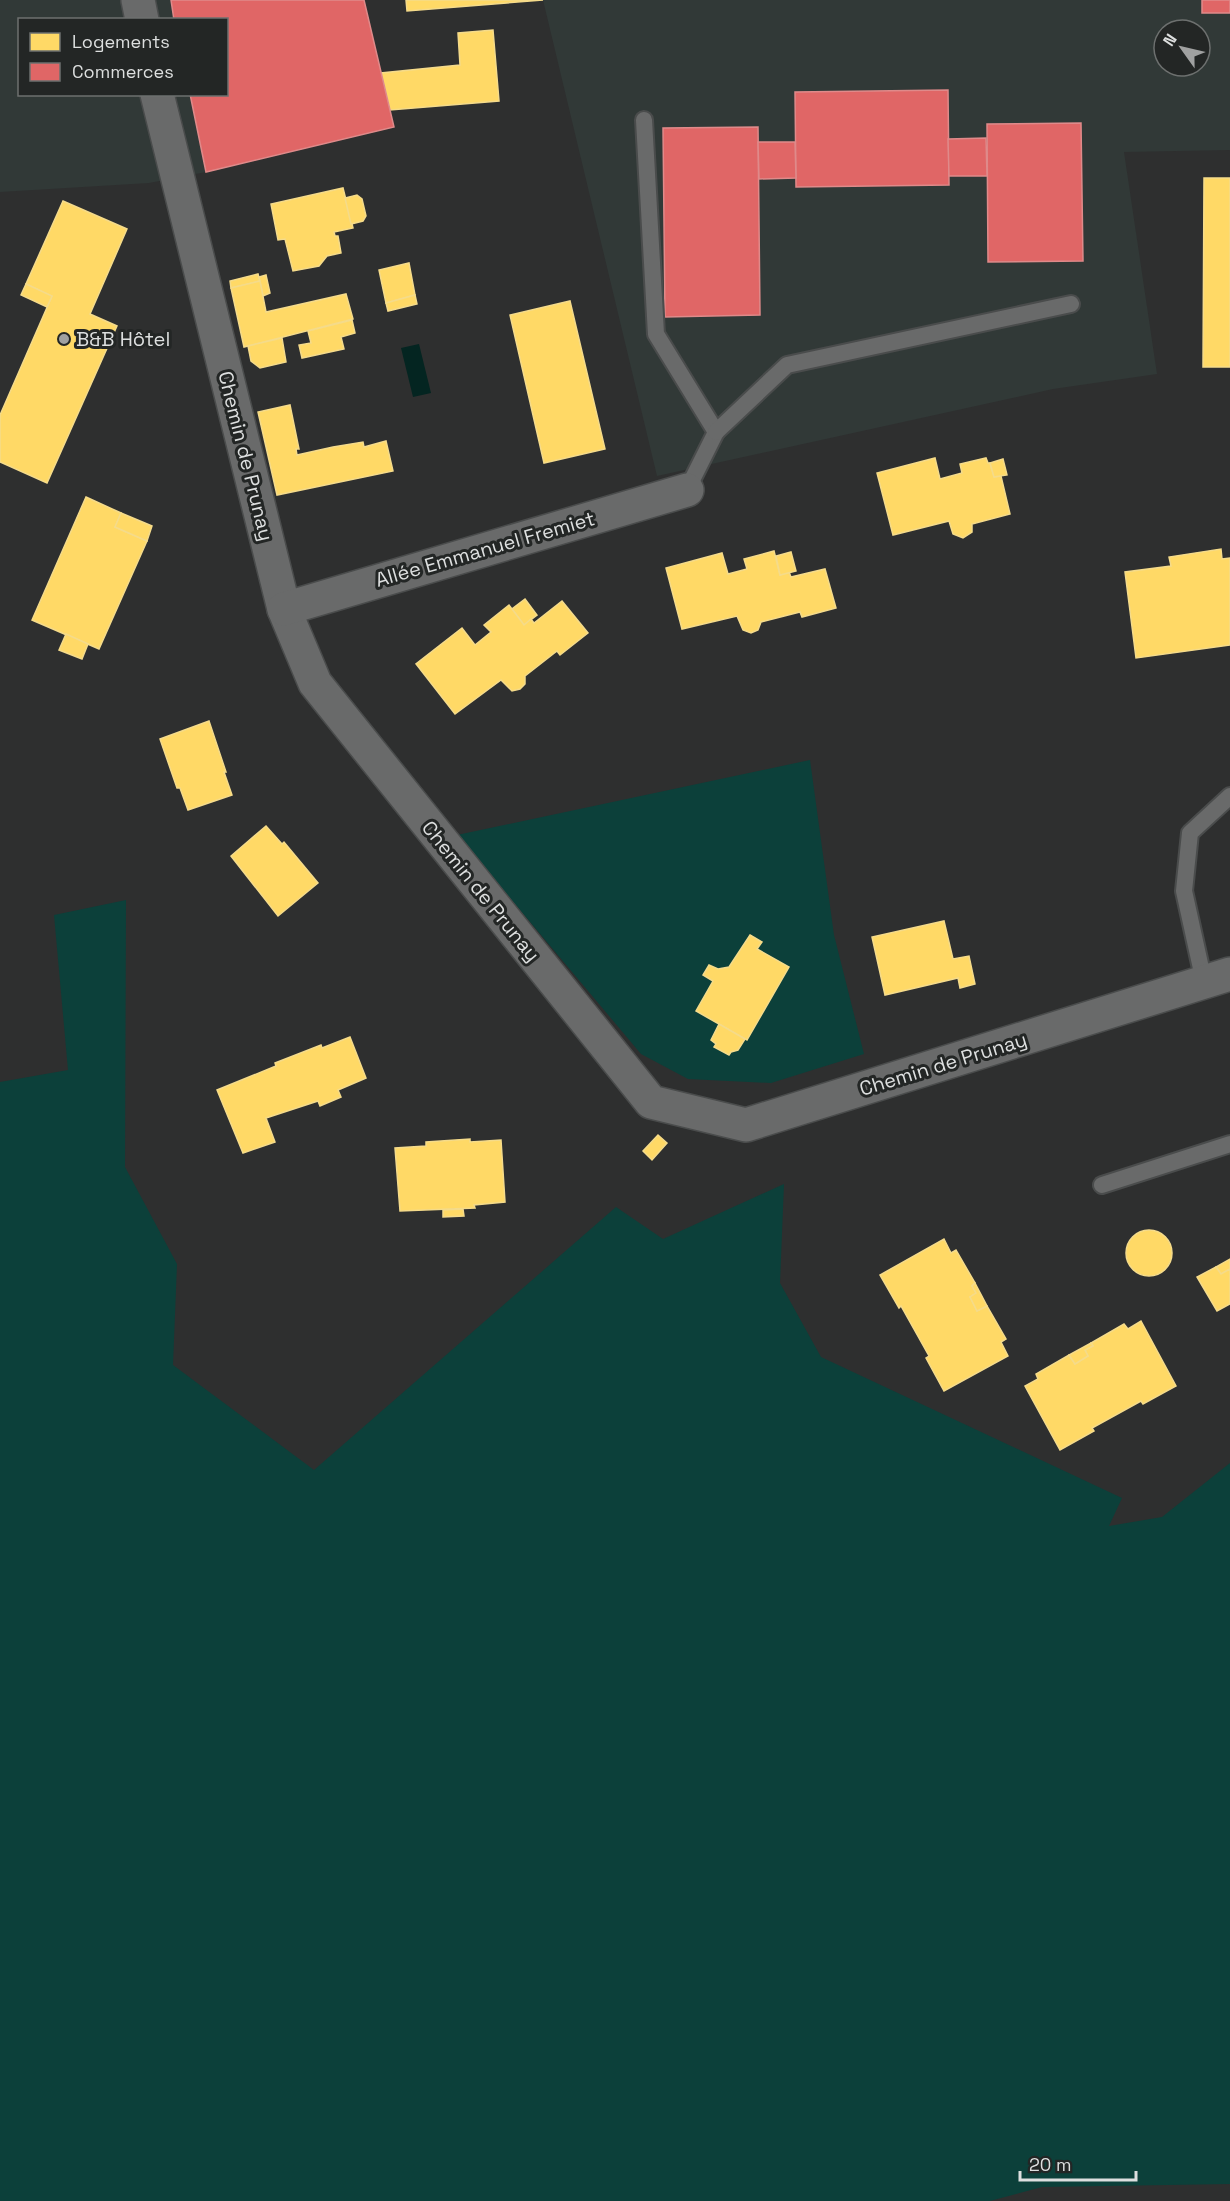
<svg xmlns="http://www.w3.org/2000/svg" width="1230" height="2201" viewBox="0 0 1230 2201" font-family="'Space Grotesk',sans-serif">
  <style>
    .built { fill: #313937; fill-rule: evenodd }
    .green { fill: #0c403a }
    .water { fill: #042521 }
    .homes { fill: #ffd966; stroke: #f5db8a; stroke-width: 1.5 }
    .shops { fill: #e06666; stroke: #df8a8a; stroke-width: 1.5 }
    .lines { fill: none; stroke-linecap: round; stroke-linejoin: round }
    .lane-casing { stroke: #4a4c4c; stroke-width: 20 }
    .street-casing { stroke: #4a4c4c; stroke-width: 36 }
    .lane { stroke: #696a6a; stroke-width: 16 }
    .street { stroke: #696a6a; stroke-width: 33 }
    .poi-dot { fill: #a0a1a1; stroke: #232625; stroke-width: 2 }
    .labels { text-anchor: middle; dominant-baseline: central; stroke-width: 6; stroke-linejoin: round; paint-order: stroke }
    .poi-label { font-size: 20px; fill: #dddfdf; stroke: #232625; text-anchor: start }
    .street-label { font-size: 20px; fill: #dddfdf; stroke: #232625 }
  </style>
  <rect width="100%" height="100%" fill="#2e2f2f"/>
  <g class="built">
    <path d="M0 0H364L394 127 206 172 149 183 0 192ZM20 20H226V94H20Z"/>
    <path d="M543 0H1230V150L1124 152 1157 374 1053 389 657 476ZM1164 30H1200V66H1164Z"/>
  </g>
  <g class="green">
    <path d="M810 760 834 935 864 1054 771 1083 688 1079 641 1054 457 835Z"/>
    <path d="M126 900 125 1167 177 1264 173 1365 314 1470 616 1207 663 1239 784 1184 780 1283 821 1357 1122 1498 1109 1526 1162 1517 1230 1463V2184L1042 2187 990 2201H0V1082L68 1070 54 915Z"/>
  </g>
  <path class="water" d="M419 344 431 393 413 397 401 348Z"/>
  <g class="homes">
    <path d="M406 0H543L407 11Z"/>
    <path d="M493 30 499 101 390 110 381 73 460 65 458 33Z"/>
    <path d="M1204 178H1230V367H1203Z"/>
    <path d="M343 188 353 228 334 232 335 236H338L341 253 327 256 319 266 293 271 285 239 278 240 271 204Z"/>
    <path d="M357 195 362 199 366 216 363 221 351 224 345 198Z"/>
    <path d="M63 201 127 229 90 314 117 326 47 483 0 462V415L52 296 26 284Z"/>
    <path d="M409 263 415 295 386 303 379 270Z"/>
    <path d="M258 274 260 281 231 288 230 281Z"/>
    <path d="M266 275 270 293 263 296 259 277Z"/>
    <path d="M260 281 266 312 346 294 353 319 244 347 231 288Z"/>
    <path d="M26 284 52 296 47 307 21 295Z"/>
    <path d="M415 295 417 304 388 311 386 303Z"/>
    <path d="M570 301 605 449 544 463 510 315Z"/>
    <path d="M352 320 355 333 341 337 344 349 302 358 299 345 311 343 308 331Z"/>
    <path d="M282 338 286 362 260 368 251 361 248 346Z"/>
    <path d="M290 405 299 449H296L297 455 333 447 363 442 364 447 386 441 393 471 277 495 258 412Z"/>
    <path d="M935 458 940 479 962 473 960 464 986 458 988 463H990L994 477 1001 476 1010 514 972 524V532L963 538 953 534 949 521 893 535 877 473Z"/>
    <path d="M1003 459 1007 475 994 477 990 463Z"/>
    <path d="M86 497 121 513 115 527 147 541 99 649 32 620Z"/>
    <path d="M121 513 152 526 147 541 115 527Z"/>
    <path d="M1221 549 1222 559 1230 558V645L1136 658 1125 572 1171 566 1169 557Z"/>
    <path d="M774 551 780 575 789 572 791 577 825 569 836 608 802 617 800 612 761 622 758 630 751 633 743 630 737 616 682 629 666 568 722 553 728 574 747 569 744 559Z"/>
    <path d="M791 552 796 571 780 575 776 556Z"/>
    <path d="M525 599 537 615 524 625 512 609Z"/>
    <path d="M562 601 588 633 560 655 557 651 525 676V684L520 689 512 691 501 680 455 714 416 664 462 628 475 645 491 632 484 625 509 605 524 625 531 619 534 623Z"/>
    <path d="M66 634 88 644 82 659 59 650Z"/>
    <path d="M209 721 226 772H224L232 795 188 810 180 788H177L160 739Z"/>
    <path d="M266 826 282 844 284 842 318 883 278 916 231 856Z"/>
    <path d="M944 921 953 959 969 956 975 984 960 988 958 978 885 995 872 937Z"/>
    <path d="M750 935 762 942 757 949 789 967 747 1040 696 1011 713 981 703 975 709 965 718 969 729 967Z"/>
    <path d="M719 1024 745 1039 738 1050 731 1052 729 1055 714 1047 716 1044 711 1040Z"/>
    <path d="M350 1037 366 1078 338 1090 341 1097 320 1106 318 1101 266 1118 275 1142 243 1153 217 1090 276 1066 275 1063 321 1045 322 1048Z"/>
    <path d="M658 1135 667 1143 652 1160 643 1151Z"/>
    <path d="M470 1139V1142L501 1140 505 1202 474 1205 475 1208 400 1211 395 1148 426 1146V1142Z"/>
    <path d="M463 1209 464 1216 443 1217V1210Z"/>
    <circle cx="1149" cy="1253" r="23"/>
    <path d="M944 1239 951 1253 956 1250 975 1283 972 1286 976 1293 970 1297 977 1311 987 1306 1006 1339 1001 1342 1008 1356 944 1391 926 1358 929 1356 901 1306 899 1308 880 1275Z"/>
    <path d="M1230 1259V1269L1221 1274 1216 1267Z"/>
    <path d="M1216 1267 1221 1274 1230 1269V1304L1217 1311 1197 1277Z"/>
    <path d="M975 1283 987 1306 977 1311 970 1297 976 1293 972 1286Z"/>
    <path d="M1141 1321 1176 1386 1143 1404 1141 1401 1092 1428 1094 1431 1060 1450 1025 1386 1038 1379 1036 1374 1069 1355 1075 1364 1088 1356 1085 1350 1093 1346 1091 1343 1124 1324 1128 1329Z"/>
    <path d="M1091 1343 1093 1346 1085 1350 1088 1356 1075 1364 1069 1355Z"/>
  </g>
  <g class="shops">
    <path d="M171 0H364L394 127 206 172 190 94H226V20H174Z"/>
    <rect x="1202" y="0" width="28" height="13"/>
    <path d="M948 90 949 185 796 187 795 92Z"/>
    <path d="M1081 123 1083 261 988 262 987 124Z"/>
    <path d="M758 127 760 315 665 317 663 128Z"/>
    <path d="M986 138 987 176H949L948 139Z"/>
    <path d="M758 142H795L796 178 759 179Z"/>
  </g>
  <g class="lines">
    <g class="lane-casing">
      <g id="lane">
        <path d="M644 120 656 334 716 432 687 490"/>
        <path d="M716 432 787 365 1071 304"/>
        <path d="M1204 982 1184 891 1190 833 1230 796"/>
        <path d="M1102 1185 1230 1144"/>
      </g>
    </g>
    <g class="street-casing">
      <g id="street">
        <path d="M138 0 142 20"/>
        <path d="M157 94 284 609 315 683 651 1102 746 1125 1230 974"/>
        <path d="M284 609 687 490"/>
      </g>
    </g>
    <use href="#lane" class="lane"/>
    <use href="#street" class="street"/>
  </g>
  <circle class="poi-dot" cx="64" cy="339" r="6"/>
  <g class="labels">
    <g class="poi-label">
      <text x="76" y="339">B&amp;B Hôtel</text>
    </g>
    <g class="street-label">
      <text transform="translate(246 456) rotate(76)">Chemin de Prunay</text>
      <text transform="translate(485 549) rotate(-16)">Allée Emmanuel Fremiet</text>
      <text transform="translate(481 891) rotate(51)">Chemin de Prunay</text>
      <text transform="translate(943 1064) rotate(-17)">Chemin de Prunay</text>
    </g>
  </g>
  <rect x="18" y="18" width="210" height="78" fill="#232625" stroke="#6d706f" stroke-width="1.5"/>
  <rect x="30" y="33" width="30" height="18" fill="#ffd966" stroke="#6d706f" stroke-width="1.5"/>
  <text x="72" y="48" font-size="18" fill="#dddfdf">Logements</text>
  <rect x="30" y="63" width="30" height="18" fill="#e06666" stroke="#6d706f" stroke-width="1.5"/>
  <text x="72" y="78" font-size="18" fill="#dddfdf">Commerces</text>
  <g transform="translate(1182 48) rotate(304)"><circle r="28" fill="#232625" stroke="#6d706f" stroke-width="1.5"/>
  <path d="M0-4.5L10 22L0 15L-10 22Z" fill="#a0a1a1"/>
  <text y="-9" font-size="16" font-weight="bold" text-anchor="middle" fill="#dddfdf">N</text>
  </g>
  <path d="M1020 2171v9h116v-9" fill="none" stroke="#dddfdf" stroke-width="3"/>
  <text x="1029" y="2171" font-size="18" fill="#dddfdf" stroke="#232625" stroke-width="4.5" paint-order="stroke">20 m</text>
</svg>
